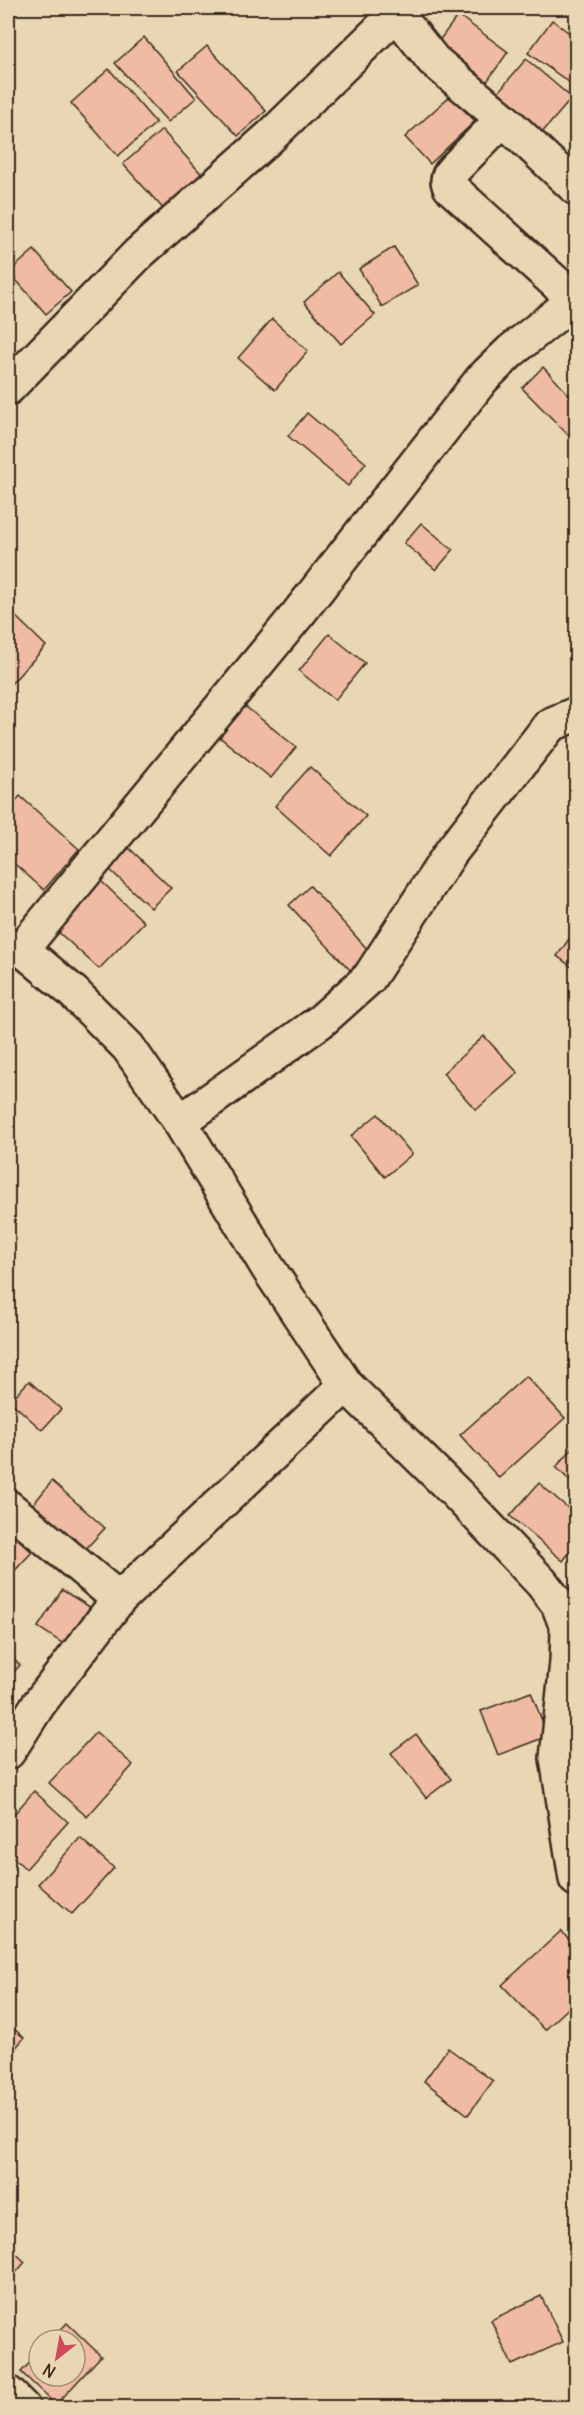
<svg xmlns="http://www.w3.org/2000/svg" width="584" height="2415" viewBox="0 0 584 2415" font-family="Delius,sans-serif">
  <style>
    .building { fill: #f0bba3; stroke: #3b2a1e; stroke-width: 1.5 }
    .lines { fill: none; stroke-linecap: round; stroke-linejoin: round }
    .minor-casing { stroke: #3b2a1e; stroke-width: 38 }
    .minor { stroke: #e9d7b4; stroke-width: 33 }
  </style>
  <rect width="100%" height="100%" fill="#e9d7b4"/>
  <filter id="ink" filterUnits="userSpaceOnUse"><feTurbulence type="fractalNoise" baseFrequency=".0167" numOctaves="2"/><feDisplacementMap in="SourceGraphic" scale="12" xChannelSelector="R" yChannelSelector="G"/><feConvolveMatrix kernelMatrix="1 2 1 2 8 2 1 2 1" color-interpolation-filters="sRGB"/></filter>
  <g filter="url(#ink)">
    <g class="building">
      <path d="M458 15 508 52 481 90 430 53Z"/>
      <path d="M552 20 576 38V87L528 53Z"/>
      <path d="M144 37 196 98 168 122 115 63Z"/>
      <path d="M207 46 266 111 238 136 178 71Z"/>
      <path d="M526 59 572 98 540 135 494 97Z"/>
      <path d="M109 69 156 123 118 156 71 103Z"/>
      <path d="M450 96 475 121 430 164 405 137Z"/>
      <path d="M162 130 207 180 168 214 123 164Z"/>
      <path d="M394 247 418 285 382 307 359 269Z"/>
      <path d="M34 250 71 292 46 314 9 272Z"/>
      <path d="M338 272 375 315 341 344 304 302Z"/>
      <path d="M272 319 308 351 275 390 238 358Z"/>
      <path d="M8 347 14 355 8 360Z"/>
      <path d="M543 367 576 402V443L522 388Z"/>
      <path d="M307 413 366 463 348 486 288 436Z"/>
      <path d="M421 523 453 550 436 570 404 543Z"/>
      <path d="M8 609 46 646 8 687Z"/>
      <path d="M329 634 365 663 335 700 299 671Z"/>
      <path d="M241 703 296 747 271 778 217 735Z"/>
      <path d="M310 767 366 816 331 856 275 806Z"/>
      <path d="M20 796 79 849 44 890 8 858V810Z"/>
      <path d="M129 848 171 888 151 908 109 869Z"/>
      <path d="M100 880 144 922 99 969 54 928Z"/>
      <path d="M310 886 370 952 350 970 289 905Z"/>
      <path d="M576 929V970L557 956Z"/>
      <path d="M484 1036 518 1073 476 1110 443 1073Z"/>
      <path d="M378 1114 412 1154 385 1177 351 1136Z"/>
      <path d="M526 1376 565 1418 499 1478 460 1435Z"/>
      <path d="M29 1381 61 1409 42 1430 10 1401Z"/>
      <path d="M576 1445V1487L556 1467Z"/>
      <path d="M52 1481 105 1528 83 1552 31 1507Z"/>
      <path d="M539 1483 576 1515V1544L563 1561 510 1516Z"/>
      <path d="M8 1530 32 1552 8 1578Z"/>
      <path d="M62 1590 90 1607 65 1645 38 1627Z"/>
      <path d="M8 1654 20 1665 8 1679Z"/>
      <path d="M531 1692 548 1736 498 1755 481 1711Z"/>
      <path d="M96 1732 133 1765 87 1817 49 1783Z"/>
      <path d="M416 1734 451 1779 426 1798 391 1753Z"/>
      <path d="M34 1791 68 1822 26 1869 8 1853V1821Z"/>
      <path d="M80 1838 114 1868 72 1914 38 1884Z"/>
      <path d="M561 1931 576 1948V2001L545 2030 502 1985Z"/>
      <path d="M8 2023 24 2038 8 2057Z"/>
      <path d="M448 2048 493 2081 468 2115 424 2081Z"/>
      <path d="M8 2246 25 2262 8 2282Z"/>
      <path d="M541 2296 563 2342 512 2365 491 2320Z"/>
      <path d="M67 2323 101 2356 56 2405 21 2372 39 2353V2376H75V2340H51Z"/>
    </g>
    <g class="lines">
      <g class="minor-casing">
        <g id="minor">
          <path d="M392 8 433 60 503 119 576 188"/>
          <path d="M503 119 454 169C448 175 446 179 450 187L575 300"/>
          <path d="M8 388 138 254 271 136 397 13"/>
          <path d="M8 945 22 949 73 992 128 1047 180 1122 268 1268 346 1385 457 1494 541 1582 558 1604 568 1630 567 1662 557 1758 576 1879"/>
          <path d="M22 949 298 614 482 379 511 351 576 299"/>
          <path d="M180 1122 321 1021 369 978 451 852 550 725 576 714"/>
          <path d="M8 1507 119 1599"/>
          <path d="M8 1752 38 1705 119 1599 346 1385"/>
          <path d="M8 2393 23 2408"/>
        </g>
      </g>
      <use href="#minor" class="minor"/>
    </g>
  </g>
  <rect width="584" height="2415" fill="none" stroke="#e9d7b4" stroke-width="30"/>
  <rect x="15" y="15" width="554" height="2385" fill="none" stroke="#3b2a1e" stroke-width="2" filter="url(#ink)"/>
  <g transform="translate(57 2358) rotate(211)"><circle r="28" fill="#e9d7b4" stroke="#a39278" stroke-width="1.5"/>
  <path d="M0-4.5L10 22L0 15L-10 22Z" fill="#d1495b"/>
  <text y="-9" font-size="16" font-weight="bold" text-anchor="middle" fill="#3b2a1e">N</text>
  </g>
</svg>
